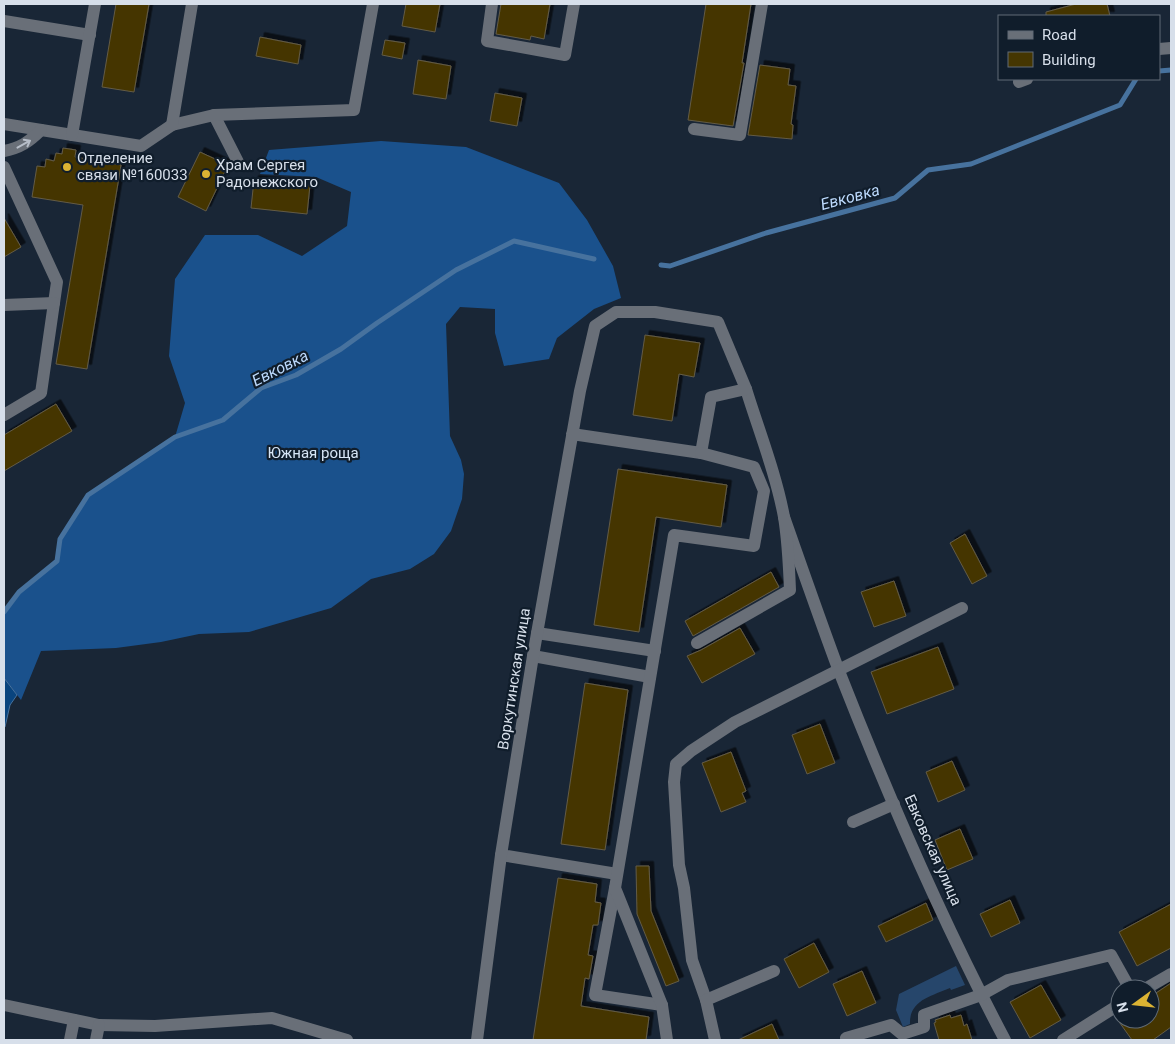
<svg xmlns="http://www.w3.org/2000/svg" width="1175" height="1044" viewBox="0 0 1175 1044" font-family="Roboto,sans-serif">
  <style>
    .green { fill: #26466b }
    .forest { fill: #1a518c }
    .water { fill: #09447e; stroke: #47729e }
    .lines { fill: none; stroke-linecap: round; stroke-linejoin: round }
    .stream { stroke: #47729e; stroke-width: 5 }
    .building { fill: #453601; stroke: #635b46; filter: url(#shadow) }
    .minor { stroke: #696f78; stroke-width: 12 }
    .oneway { stroke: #b6bdc8 }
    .poi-dot { fill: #dbb333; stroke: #101d2b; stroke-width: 2 }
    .labels { text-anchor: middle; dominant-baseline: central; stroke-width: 4.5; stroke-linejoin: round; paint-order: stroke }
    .poi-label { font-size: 15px; fill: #d7dfea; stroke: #101d2b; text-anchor: start }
    .park-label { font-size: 15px; fill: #d6e5f6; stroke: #101d2b }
    .street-label { font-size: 15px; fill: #d7dfea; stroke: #101d2b }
    .water-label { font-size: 16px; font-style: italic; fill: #bddafd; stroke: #101d2b }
  </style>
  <defs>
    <filter id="shadow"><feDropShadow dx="4.5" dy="-4.5" stdDeviation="0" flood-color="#0009"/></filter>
  </defs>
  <rect width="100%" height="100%" fill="#192636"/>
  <path class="green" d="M956 966 965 985 951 990 950 988C932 996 909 1000 910 1024L903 1027 896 1010 899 994Z"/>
  <path class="forest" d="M381 141 466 147 559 183 587 220 613 266 621 298 594 309 557 338 549 359 504 366 495 333V309L460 307 446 324 450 436 461 460 464 474 462 499 451 531 434 554 410 569 371 579 331 608 249 632 199 634 161 642 116 648 41 651 21 700 4 678V612L19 592 57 561 60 539 88 495 175 437 185 403 169 356 175 279 205 235H258L302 256 347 226 351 192 316 177 260 174 269 150Z"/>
  <path class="water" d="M4 678 17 695 10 705 5 727H4Z"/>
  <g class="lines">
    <g class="stream">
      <path d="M1159 71 1171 70"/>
      <path d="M661 265 670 266 766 233 895 198 928 170 971 164 1120 105 1136 79"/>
      <path d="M4 612 19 592 57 561 60 539 88 495 175 437 223 420 261 388 296 375 341 349 377 323 456 270 514 241 594 259"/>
    </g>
  </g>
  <g class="building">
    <path d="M116 4H149L134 92 102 87Z"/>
    <path d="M406 4H440L435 32 402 26Z"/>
    <path d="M501 4H550L544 39 531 36 530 40 496 34Z"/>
    <path d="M706 4H751L742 63H744L733 126 688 120Z"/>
    <path d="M1076 4H1107L1110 16H1046V12Z"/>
    <path d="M260 37 301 45 298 64 256 56Z"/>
    <path d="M385 40 405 43 402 59 382 55Z"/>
    <path d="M418 60 451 66 446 99 413 94Z"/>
    <path d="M760 65 790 69 788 85 796 86 791 124 793 125 792 139 748 135Z"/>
    <path d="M495 93 522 98 517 126 490 121Z"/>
    <path d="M63 148 76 150 75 157 121 165 87 369 56 364 83 205 32 197 37 166 45 167 46 159 54 161 56 153 62 154Z"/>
    <path d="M200 152 228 165 206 211 178 197Z"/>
    <path d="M254 180 310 185 307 214 251 208Z"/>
    <path d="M4 218 21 247 4 257Z"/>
    <path d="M645 335 700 343 694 377 679 374 672 421 633 415Z"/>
    <path d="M56 404 72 431 4 471V435Z"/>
    <path d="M618 469 727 485 721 527 656 517 639 632 594 625Z"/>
    <path d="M965 534 987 576 972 584 950 543Z"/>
    <path d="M771 572 779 587 693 636 685 621Z"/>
    <path d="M894 581 906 616 874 627 861 592Z"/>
    <path d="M740 628 755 654 702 683 687 656 701 650Z"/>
    <path d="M938 647 954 689 887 714 871 672Z"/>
    <path d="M585 683 628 690 605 850 561 844Z"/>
    <path d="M820 724 835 763 807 774 792 735Z"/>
    <path d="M731 752 746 791 742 793 746 802 721 812 702 763Z"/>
    <path d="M952 761 965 790 938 802 926 772Z"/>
    <path d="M960 829 973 859 947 870 935 840Z"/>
    <path d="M636 866H649L651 911 679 981 666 986 637 914Z"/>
    <path d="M558 878 597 884 595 902 601 903 598 925H593L588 955 593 956 589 979 585 978 581 1006 649 1017 646 1040H533Z"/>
    <path d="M1010 900 1020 923 991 937 980 914Z"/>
    <path d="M926 903 933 920 886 942 878 926Z"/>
    <path d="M1171 904V948L1137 966 1119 932Z"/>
    <path d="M814 943 829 972 799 988 784 959Z"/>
    <path d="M862 971 876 1003 847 1016 833 984Z"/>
    <path d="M1171 983V1027L1153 1040H1132L1117 1019H1150V997Z"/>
    <path d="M1041 985 1061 1020 1030 1038 1010 1002Z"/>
    <path d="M950 1015 951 1018 961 1015 964 1026 967 1024 972 1040H939L934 1023 936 1022 935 1020Z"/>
    <path d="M772 1024 779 1040H738Z"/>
  </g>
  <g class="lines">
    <g class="minor">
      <path d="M492 4 487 41 565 55 574 4"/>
      <path d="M4 21 90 35"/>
      <path d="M1159 49 1171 48"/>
      <path d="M1019 82 1027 79"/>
      <path d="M214 115 238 162"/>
      <path d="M4 124 141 146 172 125 214 115 354 110 373 4"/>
      <path d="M172 125 192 4"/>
      <path d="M694 129 740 135 762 4"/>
      <path d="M72 135 95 4"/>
      <path d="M4 151C20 148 29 142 41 130"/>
      <path d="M4 167 57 282 41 393 4 415"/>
      <path d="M4 305 54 303"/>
      <path d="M784 517C802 568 820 620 839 671 888 796 942 921 1005 1040"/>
      <path d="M537 633 655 651"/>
      <path d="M697 643 790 590C789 565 788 541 784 517 776 474 759 431 746 389"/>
      <path d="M533 656 650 677"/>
      <path d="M853 822 894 804"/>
      <path d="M501 855 617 874"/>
      <path d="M615 888 595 995 662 1005"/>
      <path d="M1145 989 1171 974"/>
      <path d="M706 1000 692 960 684 888 679 865 674 782 676 764 691 751 735 722 962 608"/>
      <path d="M4 1005 99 1025 155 1026 272 1018 347 1040"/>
      <path d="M70 1040 74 1020"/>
      <path d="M96 1040 99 1025"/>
      <path d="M477 1040 501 855 533 656 580 391 595 326 616 312H655L718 322 746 389 711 397 701 453 572 434"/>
      <path d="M667 1040 662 1005 615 888 674 535 754 546 764 491 754 467 701 453"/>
      <path d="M715 1040 706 1000 774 971"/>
      <path d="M847 1040 846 1038 891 1025 902 1034 924 1027V1015L981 995 1008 980 1111 955 1130 989"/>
      <path d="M1063 1040 1120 1004"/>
    </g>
  </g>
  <defs><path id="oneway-shaft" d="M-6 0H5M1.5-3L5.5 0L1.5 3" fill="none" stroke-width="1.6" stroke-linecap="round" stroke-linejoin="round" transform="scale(1.25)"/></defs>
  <use class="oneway" href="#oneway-shaft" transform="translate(24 144) rotate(-29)"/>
  <g class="poi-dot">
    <circle cx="67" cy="167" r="5"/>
    <circle cx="206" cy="174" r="5"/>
  </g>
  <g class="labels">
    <g class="poi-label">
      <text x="77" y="158">Отделение<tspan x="77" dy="17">связи №160033</tspan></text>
      <text x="216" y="165">Храм Сергея<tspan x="216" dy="17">Радонежского</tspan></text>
    </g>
    <g class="park-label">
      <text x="313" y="453">Южная роща</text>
    </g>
    <g class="street-label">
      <text transform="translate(514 679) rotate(-81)">Воркутинская улица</text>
      <text transform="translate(933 850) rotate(66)">Евковская улица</text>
    </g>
    <g class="water-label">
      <text transform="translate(850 197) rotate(-15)">Евковка</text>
      <text transform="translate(280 368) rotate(-27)">Евковка</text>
    </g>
  </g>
  <rect width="1175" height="1044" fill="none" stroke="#d7dfea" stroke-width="10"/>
  <rect x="998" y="15" width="162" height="65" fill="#101d2b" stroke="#606b77"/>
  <rect x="1008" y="31" width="25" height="8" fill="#696f78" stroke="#606b77"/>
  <text x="1042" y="40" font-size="15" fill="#d7dfea">Road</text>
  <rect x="1008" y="52" width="25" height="15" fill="#453601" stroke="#606b77"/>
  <text x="1042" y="65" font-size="15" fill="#d7dfea">Building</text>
  <g transform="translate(1135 1004) rotate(255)"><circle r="24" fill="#101d2b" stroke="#606b77"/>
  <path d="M0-4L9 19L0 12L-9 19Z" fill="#dbb333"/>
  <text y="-8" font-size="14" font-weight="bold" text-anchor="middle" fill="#d7dfea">N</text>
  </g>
</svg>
